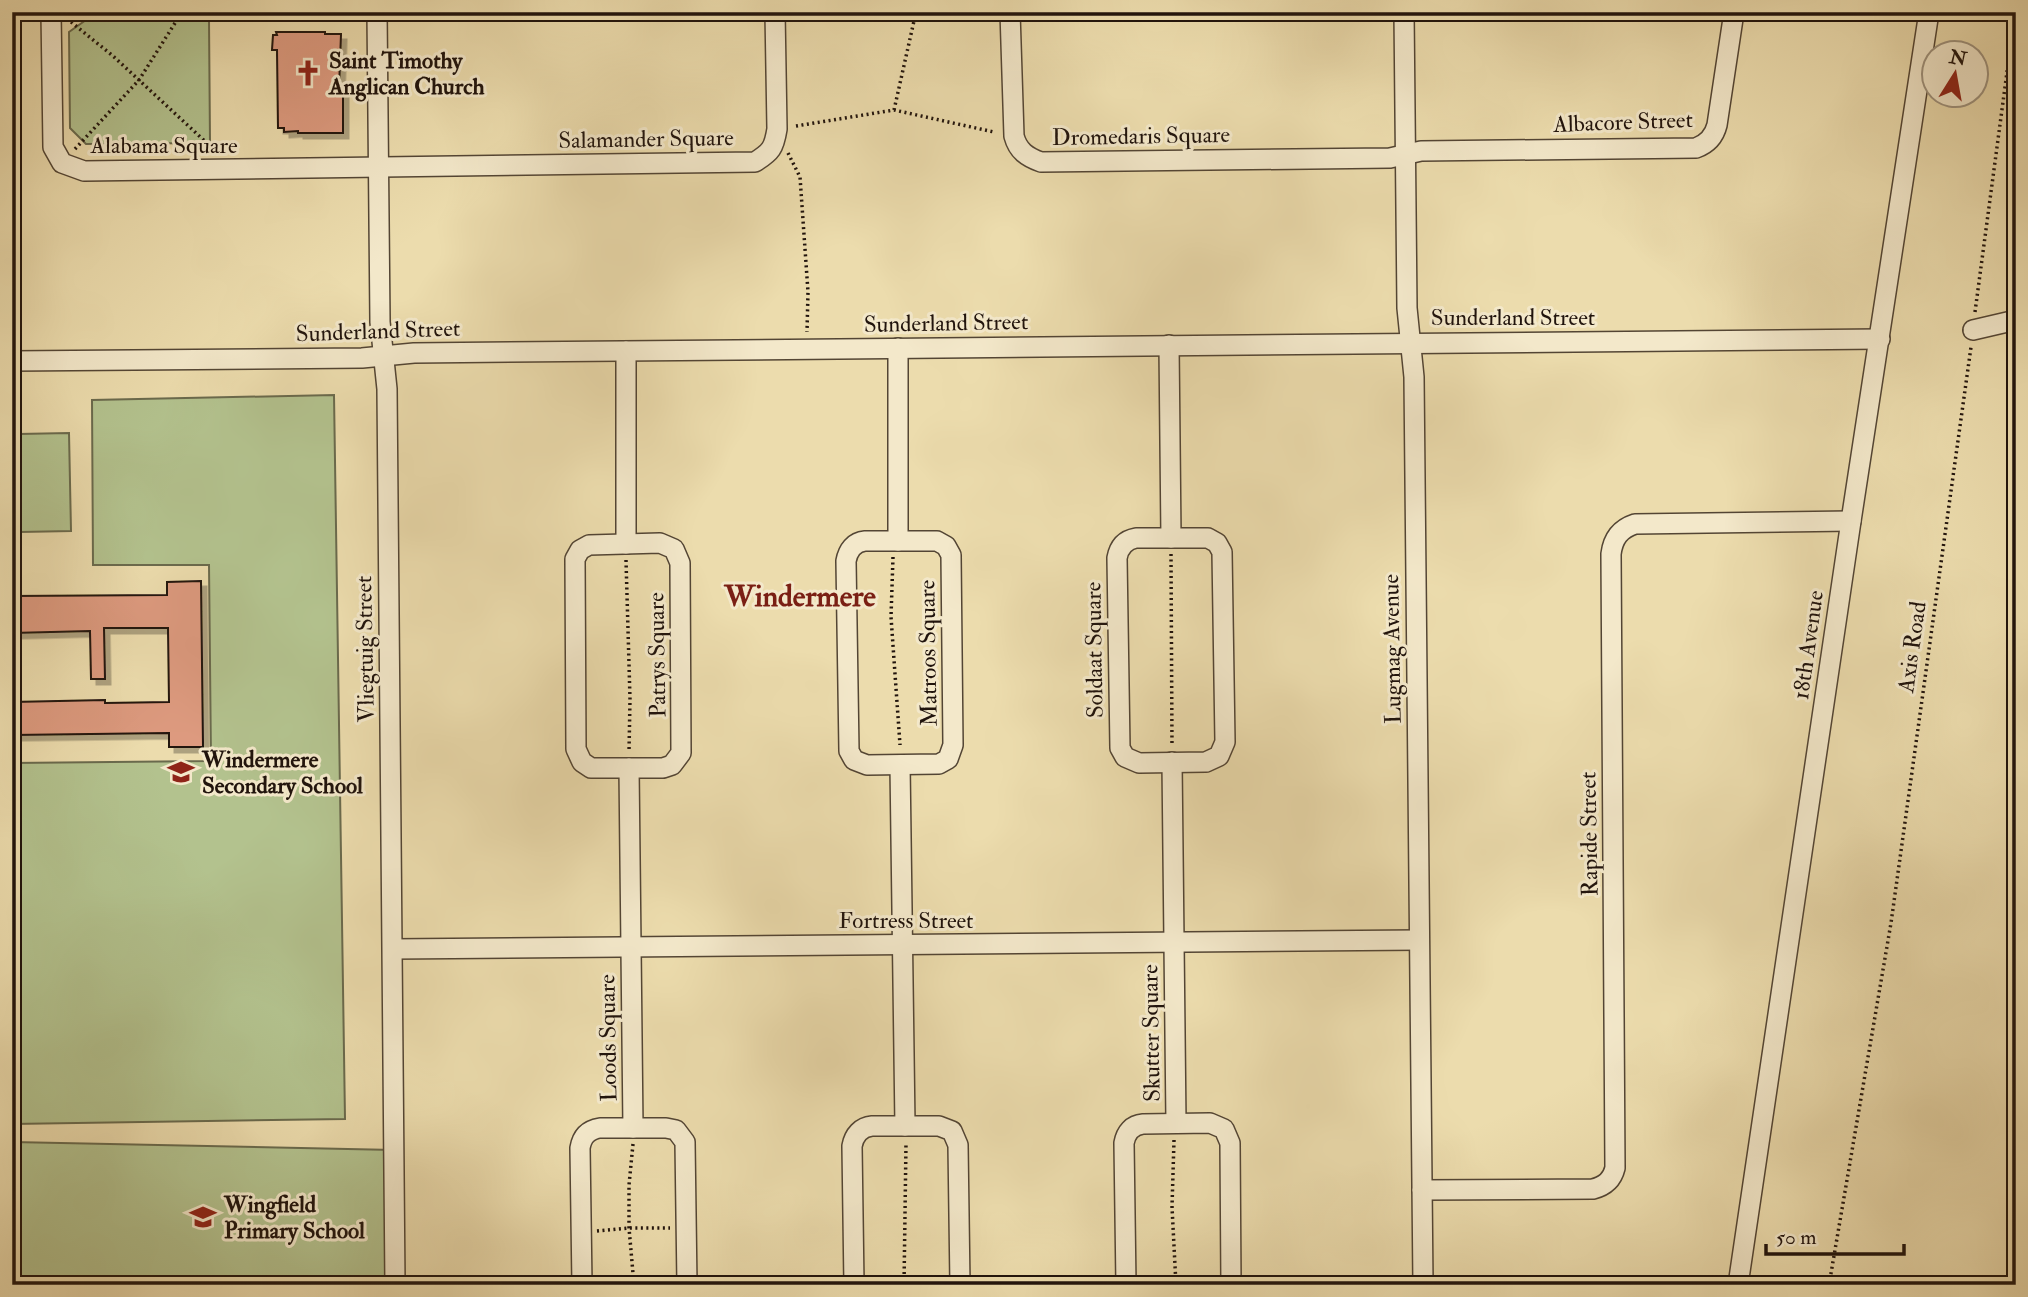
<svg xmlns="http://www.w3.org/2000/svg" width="2028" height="1297" viewBox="0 0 2028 1297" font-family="'IM FELL Double Pica',serif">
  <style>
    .green { fill: #b3c28e; stroke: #6a6a4d; stroke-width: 2 }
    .building { fill: #dd9a7f; stroke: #20130c; stroke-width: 2; filter: url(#shadow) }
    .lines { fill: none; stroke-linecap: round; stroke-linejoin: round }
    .minor-casing { stroke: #534534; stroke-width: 22 }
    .path { stroke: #20130c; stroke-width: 3.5; stroke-dasharray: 2 3.5; stroke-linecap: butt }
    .minor { stroke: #f3e8ca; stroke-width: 19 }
    .labels { text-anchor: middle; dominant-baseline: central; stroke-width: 6; stroke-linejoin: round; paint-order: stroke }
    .poi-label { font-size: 23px; font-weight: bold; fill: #20130c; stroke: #f3e8ca; text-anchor: start }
    .street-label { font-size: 23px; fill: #20130c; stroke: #f3e8ca }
    .district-label { font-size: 30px; font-weight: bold; fill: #7a1f14; stroke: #f3e8ca }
  </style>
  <defs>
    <filter id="shadow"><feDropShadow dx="5.5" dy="5.5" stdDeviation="0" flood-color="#0004"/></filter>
  </defs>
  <rect width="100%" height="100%" fill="#ecdcad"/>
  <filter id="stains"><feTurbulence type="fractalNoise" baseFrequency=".00286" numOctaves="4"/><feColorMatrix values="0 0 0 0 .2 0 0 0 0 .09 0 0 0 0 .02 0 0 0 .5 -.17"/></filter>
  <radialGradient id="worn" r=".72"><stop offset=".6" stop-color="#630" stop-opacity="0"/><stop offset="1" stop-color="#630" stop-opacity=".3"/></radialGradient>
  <g class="green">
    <path d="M86 20H209L210 143 86 144 70 128 69 32Z"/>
    <path d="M334 395 345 1119 12 1124V763L211 761 209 565H93L92 400Z"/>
    <path d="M69 433 71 531 21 532 19 434Z"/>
    <path d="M12 1142 394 1150 395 1285H12Z"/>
  </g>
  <g class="building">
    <path d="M276 32H325V34H341L339 89H343V133H298V131L284 132V128H278L277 50H272L273 35H277Z"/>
    <path d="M201 581 203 747H169V733L12 735V702L105 700V703L169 702 168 628H104L105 679H91L90 631 12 633V596L167 595V582Z"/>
  </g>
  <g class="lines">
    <g class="minor-casing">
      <g id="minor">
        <path d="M51 12 53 147 62 163 84 171 755 162C771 152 774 148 777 129L775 12"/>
        <path d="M377 12 380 322 387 389 395 1285"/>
        <path d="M1010 12 1014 136C1018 151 1027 157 1041 162L1390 158 1421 151 1696 148C1707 144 1714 137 1717 125L1734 12"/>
        <path d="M1404 12 1407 308 1414 377 1423 1285"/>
        <path d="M1973 330 2016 320"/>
        <path d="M1169 345 1171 538"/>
        <path d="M898 348V541"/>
        <path d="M12 361 362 358 414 353 1880 339"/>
        <path d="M1136 538H1208L1217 543 1222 552 1225 742 1219 756 1206 762 1139 763 1125 757 1120 748 1117 558C1119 547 1125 540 1136 538Z"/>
        <path d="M865 541H937L946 546 951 555 953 745 948 759 939 764 867 765 854 760 849 751 846 561C848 550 854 542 865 541Z"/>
        <path d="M660 543 674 549 680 563 681 753 672 765 663 768H591L582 762 576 749 575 559 580 550 589 545Z"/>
        <path d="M626 544V351"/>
        <path d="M1172 762 1176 1123"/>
        <path d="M900 765 905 1126"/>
        <path d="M629 768 633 1128"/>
        <path d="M393 949 1419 940"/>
        <path d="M1422 1190 1593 1189C1605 1186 1612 1180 1615 1168L1611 554C1613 538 1620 529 1635 524L1851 521"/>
        <path d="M582 1285 580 1148C582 1136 588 1130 600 1128H666L676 1130 685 1142 687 1285"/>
        <path d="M854 1285 852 1146C854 1135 861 1127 872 1126H939L952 1131 958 1145 960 1285"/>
        <path d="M1126 1285 1124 1143C1126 1132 1132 1125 1143 1124L1210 1123 1224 1129 1230 1143 1231 1285"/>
        <path d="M1738 1285 1851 521 1929 12"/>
      </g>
    </g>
    <g class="path">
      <path d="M71 22 113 56 209 145 218 150"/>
      <path d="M894 110 916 12"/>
      <path d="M796 126 894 110 994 132"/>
      <path d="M75 149 139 80 182 12"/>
      <path d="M788 153 800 177 808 292 807 332"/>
      <path d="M1975 312 2015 12"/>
      <path d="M1171 554 1172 746"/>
      <path d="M893 557 891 617 900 745"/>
      <path d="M626 560 630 699 629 752"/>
      <path d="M1174 1140 1172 1207 1176 1285"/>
      <path d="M633 1144 629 1185V1228L634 1285"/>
      <path d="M597 1231 629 1228H670"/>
      <path d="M904 1285 906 1143"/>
      <path d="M1829 1285 1891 923 1971 347"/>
    </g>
    <use href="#minor" class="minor"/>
  </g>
  <defs>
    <g id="church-bare" transform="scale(2.1)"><path d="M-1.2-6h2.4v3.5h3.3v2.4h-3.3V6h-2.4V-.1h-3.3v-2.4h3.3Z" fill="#8f2418" stroke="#f3e8ca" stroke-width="2.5" paint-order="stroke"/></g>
    <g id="school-bare" transform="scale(2.1)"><path d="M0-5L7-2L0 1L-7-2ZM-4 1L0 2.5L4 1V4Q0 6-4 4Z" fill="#8f2418" stroke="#f3e8ca" stroke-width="2.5" paint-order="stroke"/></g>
  </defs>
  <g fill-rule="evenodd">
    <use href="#church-bare" x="308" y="73"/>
    <use href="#school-bare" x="181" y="772"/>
    <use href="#school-bare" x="203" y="1217"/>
  </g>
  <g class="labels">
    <g class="poi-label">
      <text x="329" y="60">Saint Timothy<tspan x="329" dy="26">Anglican Church</tspan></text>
      <text x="202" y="759">Windermere<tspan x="202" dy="26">Secondary School</tspan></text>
      <text x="224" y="1204">Wingfield<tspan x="224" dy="26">Primary School</tspan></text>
    </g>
    <g class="street-label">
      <text transform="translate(1623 122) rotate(-2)">Albacore Street</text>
      <text transform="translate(1141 136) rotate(-1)">Dromedaris Square</text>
      <text transform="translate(646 139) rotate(-1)">Salamander Square</text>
      <text x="164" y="145">Alabama Square</text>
      <text x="1513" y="317">Sunderland Street</text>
      <text transform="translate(946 323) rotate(-1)">Sunderland Street</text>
      <text transform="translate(378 331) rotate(-2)">Sunderland Street</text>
      <text transform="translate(1808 645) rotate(-82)">18th Avenue</text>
      <text transform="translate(1912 647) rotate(-82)">Axis Road</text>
      <text transform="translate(365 649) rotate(-91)">Vliegtuig Street</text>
      <text transform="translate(1392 649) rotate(-91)">Lugmag Avenue</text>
      <text transform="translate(1094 650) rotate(-91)">Soldaat Square</text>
      <text transform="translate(928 653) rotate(-91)">Matroos Square</text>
      <text transform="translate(657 655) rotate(-91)">Patrys Square</text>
      <text transform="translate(1589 834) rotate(-91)">Rapide Street</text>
      <text x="906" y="920">Fortress Street</text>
      <text transform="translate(1151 1033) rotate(-91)">Skutter Square</text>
      <text transform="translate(608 1038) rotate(-91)">Loods Square</text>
    </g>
    <g class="district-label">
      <text x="800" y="596">Windermere</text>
    </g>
  </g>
  <rect width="2028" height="1297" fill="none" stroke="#ecdcad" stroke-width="42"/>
  <rect x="14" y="14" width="2000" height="1269" fill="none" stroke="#20130c" stroke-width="3.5"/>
  <rect x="21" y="21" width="1986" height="1255" fill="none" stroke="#20130c" stroke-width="2"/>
  <g transform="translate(1955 74) rotate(11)"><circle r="33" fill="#f3e8ca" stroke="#9f937e" stroke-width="2"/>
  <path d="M0-5L12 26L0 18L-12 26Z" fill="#8f2418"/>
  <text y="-10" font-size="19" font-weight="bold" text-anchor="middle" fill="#20130c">N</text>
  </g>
  <path d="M1766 1244v10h138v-10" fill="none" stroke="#20130c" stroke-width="3.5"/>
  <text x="1776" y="1244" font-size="21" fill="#20130c" stroke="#f3e8ca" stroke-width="5" paint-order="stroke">50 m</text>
  <rect width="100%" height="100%" filter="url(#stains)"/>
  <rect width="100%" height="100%" fill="url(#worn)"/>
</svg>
